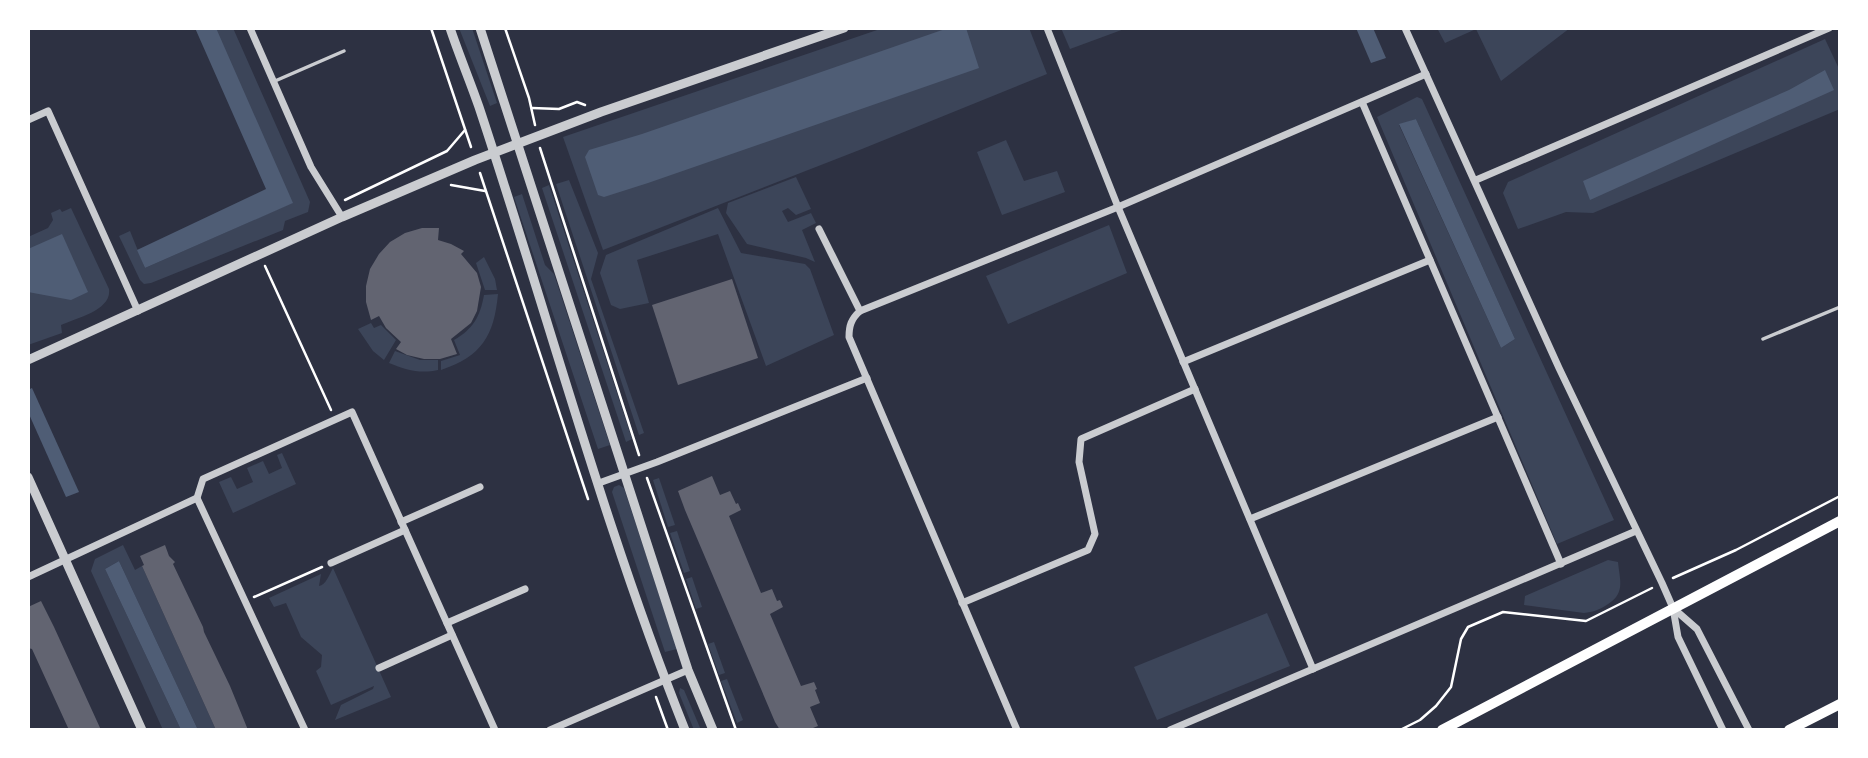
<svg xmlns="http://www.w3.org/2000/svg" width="1868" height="758" viewBox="0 0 1868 758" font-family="Quicksand,sans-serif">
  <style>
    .green { fill: #3c4559; fill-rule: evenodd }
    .water { fill: #4f5d75 }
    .building { fill: #626471 }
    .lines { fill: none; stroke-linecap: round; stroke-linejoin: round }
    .path { stroke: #fff; stroke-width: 2.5 }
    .service { stroke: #caccd0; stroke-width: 3.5 }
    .minor { stroke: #caccd0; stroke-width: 7 }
    .tertiary { stroke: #caccd0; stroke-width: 9 }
    .secondary { stroke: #fff; stroke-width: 10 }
  </style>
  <rect width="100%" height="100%" fill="#2d3142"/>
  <g class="green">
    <path d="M214 28H233L310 202 308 212 285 221 283 230 151 283 144 284 140 280 119 236 130 231 145 268 292 203Z"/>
    <path d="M459 28H472L497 103 490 106Z"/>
    <path d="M883 28H1029L1047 74 862 149 603 250 563 137Z"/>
    <path d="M1061 28H1127L1070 49Z"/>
    <path d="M1437 28H1570L1501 81 1476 29 1445 43Z"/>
    <path d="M1825 39 1840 71V109L1593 213 1566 212 1518 229 1503 193 1508 182Z"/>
    <path d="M1417 97 1422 99 1614 520 1557 544 1377 117ZM1416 119 1515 339 1501 348 1399 125Z"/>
    <path d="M1006 140 1024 181 1057 171 1065 192 1002 215 977 152Z"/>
    <path d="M796 177 811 209 796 215 788 208 782 211 788 222 811 213 816 223 802 230 815 262 806 258 747 244 726 213 728 203Z"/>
    <path d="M569 180 598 253 591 279 644 433 639 435 556 184Z"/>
    <path d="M549 185 632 439 626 442 542 188Z"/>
    <path d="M522 194 545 265 554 274 610 445 598 449 514 197Z"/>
    <path d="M71 208 109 289C112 310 77 318 61 325L62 333 28 345V237L48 228 53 220 51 213 60 209 62 212Z"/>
    <path d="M718 208 741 253 805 264 810 269 834 335 766 366 718 234 637 260 649 303 620 309 611 305 600 273 606 255Z"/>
    <path d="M1109 225 1127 273 1008 324 986 276Z"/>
    <path d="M484 257 495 279 497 290H485L476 263Z"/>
    <path d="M498 294C494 336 482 356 441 370V361L460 355 454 340C473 329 480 317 484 295Z"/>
    <path d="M371 323 374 328 381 325 396 340 384 360 373 351 358 329Z"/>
    <path d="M395 351 420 360H438V370C420 374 406 370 389 363Z"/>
    <path d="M282 453 296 484 233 513 219 482 231 477 237 489 253 482 247 468 263 461 269 474 282 468 277 455Z"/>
    <path d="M659 478 675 525 668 527 653 480Z"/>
    <path d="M619 485 624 488 677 649 665 652 612 492 614 487Z"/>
    <path d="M677 531 690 571 684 573 670 533Z"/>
    <path d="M123 545 135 570 142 566 216 730H198L119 561 105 569 181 730H163L91 571 95 559Z"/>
    <path d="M1608 560 1618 562C1620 582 1626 594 1605 606 1598 610 1593 612 1584 613L1524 605 1525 596Z"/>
    <path d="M333 568 391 697 335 720 341 705 373 689 374 686 331 705 316 671 321 667 322 655 301 637 286 603 274 607 269 598 321 574 319 586C326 585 329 575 333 568Z"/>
    <path d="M692 577 702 607 696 609 686 579Z"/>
    <path d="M1267 613 1290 666 1157 720 1134 667Z"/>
    <path d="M714 642 725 673 719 675 708 644Z"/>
    <path d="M727 679 743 720 737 723 721 681Z"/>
    <path d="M680 688 684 690 701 730H694L679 693Z"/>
  </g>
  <g class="water">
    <path d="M195 28H216L293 203 145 268 137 250 266 189Z"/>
    <path d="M948 28H966L979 68 648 183 604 197 598 195 585 157 589 150 642 134Z"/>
    <path d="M1356 28H1373L1386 58 1371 63Z"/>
    <path d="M1825 70 1834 90 1590 200 1583 181 1789 90Z"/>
    <path d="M1416 119 1515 339 1501 348 1399 124Z"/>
    <path d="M62 234 88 292 71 300 28 292V249Z"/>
    <path d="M32 388 79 492 66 497 28 412V390Z"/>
    <path d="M119 561 198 730H181L105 569Z"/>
  </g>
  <g class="building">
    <path d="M422 228H439L438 240 451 244 464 251 461 254 477 273 481 287 477 311 471 323 451 339 457 354 440 359H424L407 355 396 349 401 342 386 328 379 316 371 320 366 302V286L370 269 379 254 390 242 405 233Z"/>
    <path d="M732 279 758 358 678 385 652 305Z"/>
    <path d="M712 476 720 495 730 491 736 504 738 503 741 510 729 516 761 593 772 589 777 601 780 600 783 607 770 614 801 686 814 682 817 689 815 690 820 703 810 707 818 726 808 730H780L775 722 685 510 678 491Z"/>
    <path d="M165 545 169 556 175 562 173 564 203 627 204 632 230 686 248 730H216L142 566 144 565 140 556Z"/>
    <path d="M41 601 54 627 101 730H69L32 649 28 648V607Z"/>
  </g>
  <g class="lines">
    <g class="path">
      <path d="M431 28 471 147"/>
      <path d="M505 28 529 98 535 125"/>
      <path d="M532 108 559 109 577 102 585 105"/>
      <path d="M540 148 639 455"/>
      <path d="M480 173 588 499"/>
      <path d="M451 185 485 191"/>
      <path d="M345 200 447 151 465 130"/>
      <path d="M265 266 331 410"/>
      <path d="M647 478 736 730"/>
      <path d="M1673 578 1736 550 1840 496"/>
      <path d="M254 597 322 567"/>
      <path d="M656 697 668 730"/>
      <path d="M1400 730 1420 720 1436 706 1451 687 1461 639 1468 627 1503 612 1586 621 1652 588"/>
    </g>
    <g class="service">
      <path d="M275 81 344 51"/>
      <path d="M1763 339 1840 307"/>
    </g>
    <g class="minor">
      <path d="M250 28 311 167 342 217"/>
      <path d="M1047 28 1118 207 1313 669"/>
      <path d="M1405 28 1559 368 1662 583 1673 608 1678 637 1723 730"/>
      <path d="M1362 102 1561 564"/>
      <path d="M28 120 48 111 138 311"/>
      <path d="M1476 180 1829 28"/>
      <path d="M819 229 860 311"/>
      <path d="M1183 362 1430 260"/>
      <path d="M599 483 657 462 867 378"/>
      <path d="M197 498 305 730"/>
      <path d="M1250 519 1498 417"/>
      <path d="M401 522 480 487"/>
      <path d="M331 563 405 530"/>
      <path d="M28 577 197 498 203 479 352 412 495 730"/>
      <path d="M962 603 1088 550 1095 534 1079 462 1081 439 1195 389"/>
      <path d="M1673 608 1697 629 1749 730"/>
      <path d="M447 623 525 589"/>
      <path d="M379 668 452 635"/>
      <path d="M550 730 688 670"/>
      <path d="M1017 730 849 337C849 326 851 319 860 311L1118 207 1426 74"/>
      <path d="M1170 730 1636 531"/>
    </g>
    <g class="tertiary">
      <path d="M450 28C459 55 470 81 479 107 548 315 604 527 685 730"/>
      <path d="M480 28 688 670 713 730"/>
      <path d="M28 360 342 217 475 160 601 112 844 28"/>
      <path d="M28 477 142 730"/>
    </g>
    <g class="secondary">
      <path d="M1442 730 1840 521"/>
      <path d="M1789 730 1840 704"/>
    </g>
  </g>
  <rect width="1868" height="758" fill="none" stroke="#ffffff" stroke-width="60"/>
</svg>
